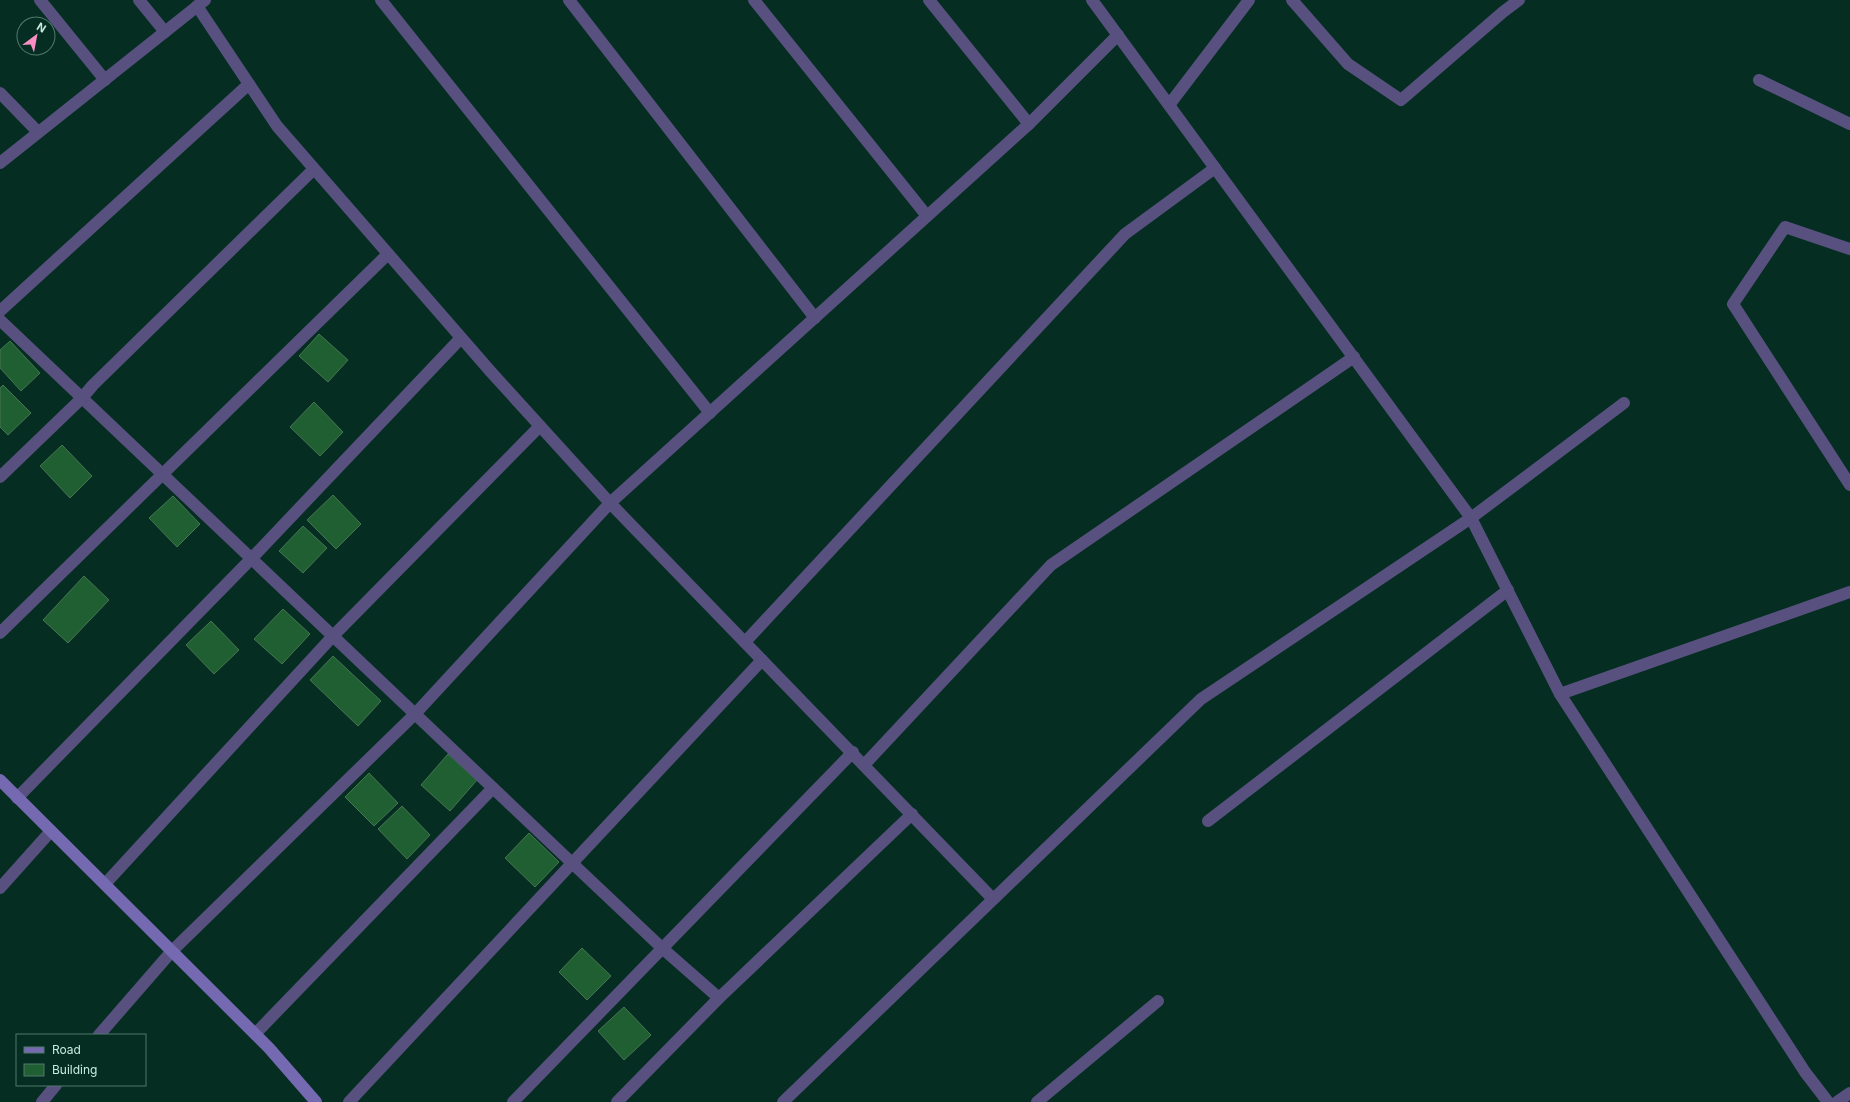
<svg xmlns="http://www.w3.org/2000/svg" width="1850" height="1102" viewBox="0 0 1850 1102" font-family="Inter,sans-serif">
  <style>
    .building { fill: #1f5f32; stroke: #467651 }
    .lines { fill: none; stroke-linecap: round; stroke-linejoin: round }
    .street { stroke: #58517f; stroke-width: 12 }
    .secondary { stroke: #7569b1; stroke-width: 12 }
  </style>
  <rect width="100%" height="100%" fill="#052d22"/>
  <g class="building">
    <path d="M319 334 348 360 328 382 299 356Z"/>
    <path d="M10 341 40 373 21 391 0 368V350Z"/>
    <path d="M3 385 31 413 8 435 0 427V388Z"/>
    <path d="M314 402 343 432 320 456 290 427Z"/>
    <path d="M62 445 92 476 70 498 40 466Z"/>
    <path d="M333 495 361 524 336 549 307 520Z"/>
    <path d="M173 496 200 524 177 547 149 518Z"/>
    <path d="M303 526 327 548 303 573 279 551Z"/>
    <path d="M84 576 109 600 68 643 43 620Z"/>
    <path d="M283 609 310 634 282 664 254 639Z"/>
    <path d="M211 621 239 650 214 674 186 645Z"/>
    <path d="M333 656 381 701 358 726 310 680Z"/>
    <path d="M448 754 477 780 450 811 421 785Z"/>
    <path d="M369 773 398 803 374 826 345 797Z"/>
    <path d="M402 806 430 835 407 859 378 829Z"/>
    <path d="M529 833 559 862 535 887 505 858Z"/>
    <path d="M582 948 611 976 587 1000 559 972Z"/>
    <path d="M624 1007 651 1035 624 1060 598 1031Z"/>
  </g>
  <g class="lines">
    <g class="street">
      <path d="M40 0 105 80"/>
      <path d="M139 0 165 32"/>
      <path d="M381 0 710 413"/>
      <path d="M569 0 815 318"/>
      <path d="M754 0 927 216"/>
      <path d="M1092 0 1471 518 1560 694 1805 1072 1828 1102"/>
      <path d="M1292 0 1348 64 1401 100 1503 12 1519 0"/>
      <path d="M197 6 277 126 491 372 610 503 993 899"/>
      <path d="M1759 80 1850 124"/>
      <path d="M0 93 38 132"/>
      <path d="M1169 105 1249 0"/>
      <path d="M1029 124 1118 35"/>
      <path d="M0 163 205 0"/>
      <path d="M1850 249 1785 227 1733 304 1850 485"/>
      <path d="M0 311 249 84"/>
      <path d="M0 320 572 863 662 948 719 998"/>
      <path d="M0 477 82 398 93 385 314 169"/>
      <path d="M0 633 388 254"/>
      <path d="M745 642 1125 234 1215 168"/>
      <path d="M1560 694 1850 592"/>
      <path d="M864 765 1051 565 1354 357"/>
      <path d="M17 798 251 559 461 338"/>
      <path d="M1208 821 1508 590"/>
      <path d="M105 884 333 636 540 426"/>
      <path d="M0 888 51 831"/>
      <path d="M255 1034 493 788"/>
      <path d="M99 1035 172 951 415 714 610 503 1029 124 929 0"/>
      <path d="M42 1102 56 1085"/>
      <path d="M349 1102 762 660"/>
      <path d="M513 1102 853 752"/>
      <path d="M617 1102 719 998 912 814"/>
      <path d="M783 1102 1201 699 1471 518 1624 403"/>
      <path d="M1037 1102 1158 1001"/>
      <path d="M1837 1102 1850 1093"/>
    </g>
    <path class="secondary" d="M0 780 269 1048 316 1102"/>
  </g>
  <rect x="16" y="1034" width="130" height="52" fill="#052d22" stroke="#53796d"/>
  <rect x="24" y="1047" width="20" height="6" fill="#7569b1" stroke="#53796d"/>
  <text x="52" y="1054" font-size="12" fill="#c9ebde">Road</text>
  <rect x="24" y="1064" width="20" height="12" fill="#1f5f32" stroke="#53796d"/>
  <text x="52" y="1074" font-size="12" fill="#c9ebde">Building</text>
  <g transform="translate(36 36) rotate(32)"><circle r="19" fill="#052d22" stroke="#53796d"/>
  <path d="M0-3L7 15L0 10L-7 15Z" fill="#fb8fc4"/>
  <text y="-6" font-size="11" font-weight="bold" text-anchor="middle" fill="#c9ebde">N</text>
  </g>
</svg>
